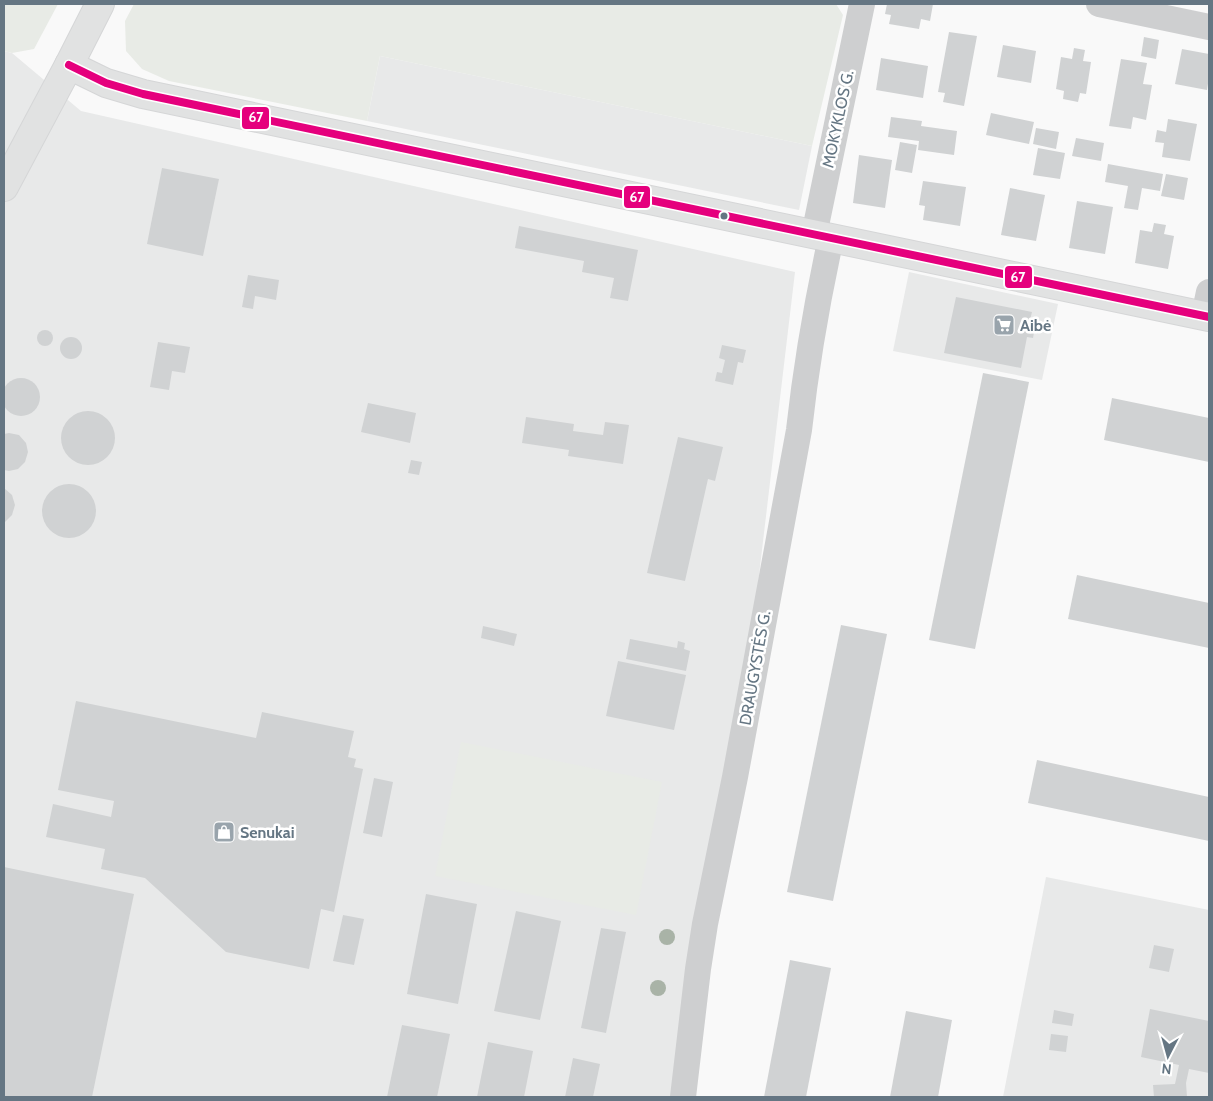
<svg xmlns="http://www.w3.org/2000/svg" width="1213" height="1101" viewBox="0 0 1213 1101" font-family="Cabin,sans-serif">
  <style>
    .built { fill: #e8e9e9 }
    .green { fill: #e8ebe6 }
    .building { fill: #d0d2d3 }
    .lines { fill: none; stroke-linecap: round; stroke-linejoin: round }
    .secondary-casing { stroke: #d5d6d7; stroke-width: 30 }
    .primary-casing { stroke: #d5d6d7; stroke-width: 30 }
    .street { stroke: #cecfd0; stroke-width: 26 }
    .secondary { stroke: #e1e2e2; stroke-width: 28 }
    .primary { stroke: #e1e2e2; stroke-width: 28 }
    .bus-1-casing { stroke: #fff; stroke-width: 11 }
    .bus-1 { stroke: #e5007d; stroke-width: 8 }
    .tree { fill: #a9b3a7 }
    .bus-dot { fill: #657683; stroke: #fff; stroke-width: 2 }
    .labels { text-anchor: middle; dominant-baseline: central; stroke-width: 5; stroke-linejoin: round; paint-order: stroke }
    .street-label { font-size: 16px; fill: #657683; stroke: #fff }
    .poi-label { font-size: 16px; font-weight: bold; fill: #657683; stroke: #fff; text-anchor: start }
    .line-badge { stroke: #fff; stroke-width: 2 }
    .badge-label { font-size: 14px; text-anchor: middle; font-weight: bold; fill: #fff }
  </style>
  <rect width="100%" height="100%" fill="#f9f9f9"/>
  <g class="built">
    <path d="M4 51 12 53 81 111 795 272 735 777 683 1097H4Z"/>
    <path d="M380 56 812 146 799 210 367 121Z"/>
    <path d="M909 272 1058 304 1042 380 893 351Z"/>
    <path d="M1046 877 1209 910V1097H1003Z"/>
  </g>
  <g class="green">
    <path d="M4 4H58L34 49 12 53 4 51Z"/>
    <path d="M134 4H836L843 15 812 146 380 56 367 121 169 81 142 69 126 51 125 21Z"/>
    <path d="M461 742 662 782 636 915 435 876Z"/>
  </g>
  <g class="building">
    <path d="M887 4H933L930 21 921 19 919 29 889 24 891 15 885 14Z"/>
    <path d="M949 32 977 36 964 106 943 102 945 93 938 92Z"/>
    <path d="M1144 37 1159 40 1156 59 1141 56Z"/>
    <path d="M1003 45 1036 51 1031 83 997 77Z"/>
    <path d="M1074 48 1085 50 1083 61 1091 62 1086 94 1080 93 1078 102 1063 99 1064 91 1056 89 1061 57 1072 59Z"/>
    <path d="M1182 49 1209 54V77L1207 90 1175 84Z"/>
    <path d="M881 58 928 66 923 98 876 90Z"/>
    <path d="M1121 59 1147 63 1143 84 1152 85 1146 120 1133 117 1131 129 1109 126Z"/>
    <path d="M991 113 1034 122 1029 144 986 135Z"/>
    <path d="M891 117 922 121 921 126 957 131 954 155 918 150 919 141 888 137Z"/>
    <path d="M1168 119 1197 124 1190 161 1162 157 1164 143 1155 142 1157 130 1166 132Z"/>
    <path d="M1036 128 1059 132 1056 149 1033 144Z"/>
    <path d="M1076 138 1104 143 1101 161 1072 156Z"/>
    <path d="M900 142 917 145 912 173 895 170Z"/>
    <path d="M1038 148 1065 153 1060 179 1033 175Z"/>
    <path d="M859 155 892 160 885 208 853 203Z"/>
    <path d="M1108 164 1163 174 1160 191 1142 188 1138 210 1124 208 1128 186 1105 182Z"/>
    <path d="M162 168 219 179 203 256 147 244Z"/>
    <path d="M1166 174 1188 178 1184 200 1161 196Z"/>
    <path d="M923 181 966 187 960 226 923 220 925 206 919 205Z"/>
    <path d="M1010 188 1045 195 1036 241 1001 235Z"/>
    <path d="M1077 201 1113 207 1105 254 1069 248Z"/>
    <path d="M1154 223 1166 225 1164 234 1174 236 1168 269 1135 263 1140 230 1152 232Z"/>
    <path d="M519 226 638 250 628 301 610 298 614 278 582 272 584 261 515 248Z"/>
    <path d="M248 275 279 280 276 300 255 296 253 309 242 307Z"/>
    <path d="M956 297 1032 312 1029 324 1035 326 1033 338 1027 337 1021 368 944 353Z"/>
    <circle cx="45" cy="338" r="8"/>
    <circle cx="71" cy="348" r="11"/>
    <path d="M158 342 190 347 185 373 172 371 169 390 150 387Z"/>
    <path d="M722 345 746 350 743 363 738 362 733 385 715 381 717 372 722 373 725 360 719 358Z"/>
    <path d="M983 373 1029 382 975 649 929 640Z"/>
    <circle cx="21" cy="397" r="19"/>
    <path d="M1112 398 1209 418V462L1104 440Z"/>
    <path d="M368 403 416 413 410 443 361 432Z"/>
    <circle cx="88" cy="438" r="27"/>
    <path d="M526 417 574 424 573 431 603 435 605 422 629 425 623 464 568 456 569 450 522 443Z"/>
    <path d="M9 433 19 435 26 443 28 452 25 462 18 469 9 471 4 470V434Z"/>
    <path d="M678 437 723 447 715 481 708 479 685 581 647 573Z"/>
    <path d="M411 460 422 462 419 475 408 473Z"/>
    <circle cx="69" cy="511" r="27"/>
    <path d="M4 488 12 495 15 505 12 515 4 523Z"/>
    <path d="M1077 575 1209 603V648L1068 619Z"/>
    <path d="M841 625 887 634 833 901 787 892Z"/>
    <path d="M483 626 517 634 514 646 481 638Z"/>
    <path d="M630 639 677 648 678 641 685 643 684 649 690 651 686 671 626 659Z"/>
    <path d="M618 661 686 675 674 730 606 716Z"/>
    <path d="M76 701 256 738 262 712 354 731 348 757 356 759 354 767 363 769 334 912 321 909 309 969 226 952 145 878 101 869 105 849 46 837 53 804 111 817 114 801 58 790Z"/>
    <path d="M1037 760 1209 797V841L1028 803Z"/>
    <path d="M374 778 393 782 382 837 363 833Z"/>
    <path d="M4 867 134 894 92 1097H4Z"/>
    <path d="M426 894 477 904 458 1004 407 994Z"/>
    <path d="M516 911 561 921 540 1020 494 1011Z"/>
    <path d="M343 915 364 919 354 965 333 961Z"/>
    <path d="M601 928 626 932 606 1033 581 1028Z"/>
    <path d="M1154 945 1174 949 1169 972 1149 968Z"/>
    <path d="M790 960 831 968 806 1097H764Z"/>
    <path d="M1150 1009 1209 1021V1073L1189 1069 1186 1083 1187 1097H1154L1153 1085 1175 1084 1179 1065 1141 1057Z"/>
    <path d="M1054 1010 1074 1014 1072 1026 1052 1023Z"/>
    <path d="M906 1011 952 1020 938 1097H890Z"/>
    <path d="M402 1025 450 1034 437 1097H387Z"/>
    <path d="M1051 1034 1068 1036 1066 1052 1049 1050Z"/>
    <path d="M488 1042 533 1051 524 1097H477Z"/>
    <path d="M573 1058 600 1064 593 1097H565Z"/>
  </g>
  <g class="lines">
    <g class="secondary-casing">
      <path id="secondary" d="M69 65 106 83 143 94 1209 317"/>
    </g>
    <g class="primary-casing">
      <path id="primary" d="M4 187 69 65 100 4"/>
    </g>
    <g class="street">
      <path d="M1099 4 1209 27"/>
      <path d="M814 235 862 4"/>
      <path d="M1204 316 1209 292"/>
      <path d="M683 1097 698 969 705 924 735 777 799 430C806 366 817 302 831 238"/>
    </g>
    <use href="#secondary" class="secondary"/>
    <use href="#primary" class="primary"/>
    <g class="bus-1-casing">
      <path id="bus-1" d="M69 65 106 83 143 94 1209 317"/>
    </g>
    <use href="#bus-1" class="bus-1"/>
  </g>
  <g class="tree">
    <circle cx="667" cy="937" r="8"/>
    <circle cx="658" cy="988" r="8"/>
  </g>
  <defs>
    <g id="supermarket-square" transform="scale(1.125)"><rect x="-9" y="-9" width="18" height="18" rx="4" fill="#99a4ac" stroke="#fff"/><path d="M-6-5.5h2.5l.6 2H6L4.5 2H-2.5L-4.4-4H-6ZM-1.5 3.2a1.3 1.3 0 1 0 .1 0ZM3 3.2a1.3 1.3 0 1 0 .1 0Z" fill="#fff"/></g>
    <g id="shop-square" transform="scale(1.125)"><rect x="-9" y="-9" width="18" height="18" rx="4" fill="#99a4ac" stroke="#fff"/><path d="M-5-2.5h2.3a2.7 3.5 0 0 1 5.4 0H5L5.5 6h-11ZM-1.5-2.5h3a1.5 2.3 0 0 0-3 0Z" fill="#fff"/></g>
  </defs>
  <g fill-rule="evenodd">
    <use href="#supermarket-square" x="1004" y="325"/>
    <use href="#shop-square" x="224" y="832"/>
  </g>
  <circle class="bus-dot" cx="724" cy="216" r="4.5"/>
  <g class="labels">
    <g class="street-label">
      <text transform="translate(838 119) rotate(-78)">MOKYKLOS G.</text>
      <text transform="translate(755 668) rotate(-80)">DRAUGYSTĖS G.</text>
    </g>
    <g class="poi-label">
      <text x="1020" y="325">Aibė</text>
      <text x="240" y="832">Senukai</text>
    </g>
  </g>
  <g class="line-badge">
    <rect x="241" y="106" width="29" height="24" rx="5" fill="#e5007d"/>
    <rect x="623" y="185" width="28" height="24" rx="5" fill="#e5007d"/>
    <rect x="1004" y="265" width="29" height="24" rx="5" fill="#e5007d"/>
  </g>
  <g class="badge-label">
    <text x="256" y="122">67</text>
    <text x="637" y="202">67</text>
    <text x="1018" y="282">67</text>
  </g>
  <rect width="1213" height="1101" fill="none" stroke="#657683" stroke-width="10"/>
  <g transform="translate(1168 1056) rotate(186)" stroke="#ffffff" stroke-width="4" paint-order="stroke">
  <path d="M0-4L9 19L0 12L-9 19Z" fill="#657683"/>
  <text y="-8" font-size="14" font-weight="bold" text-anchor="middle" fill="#657683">N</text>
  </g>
</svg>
